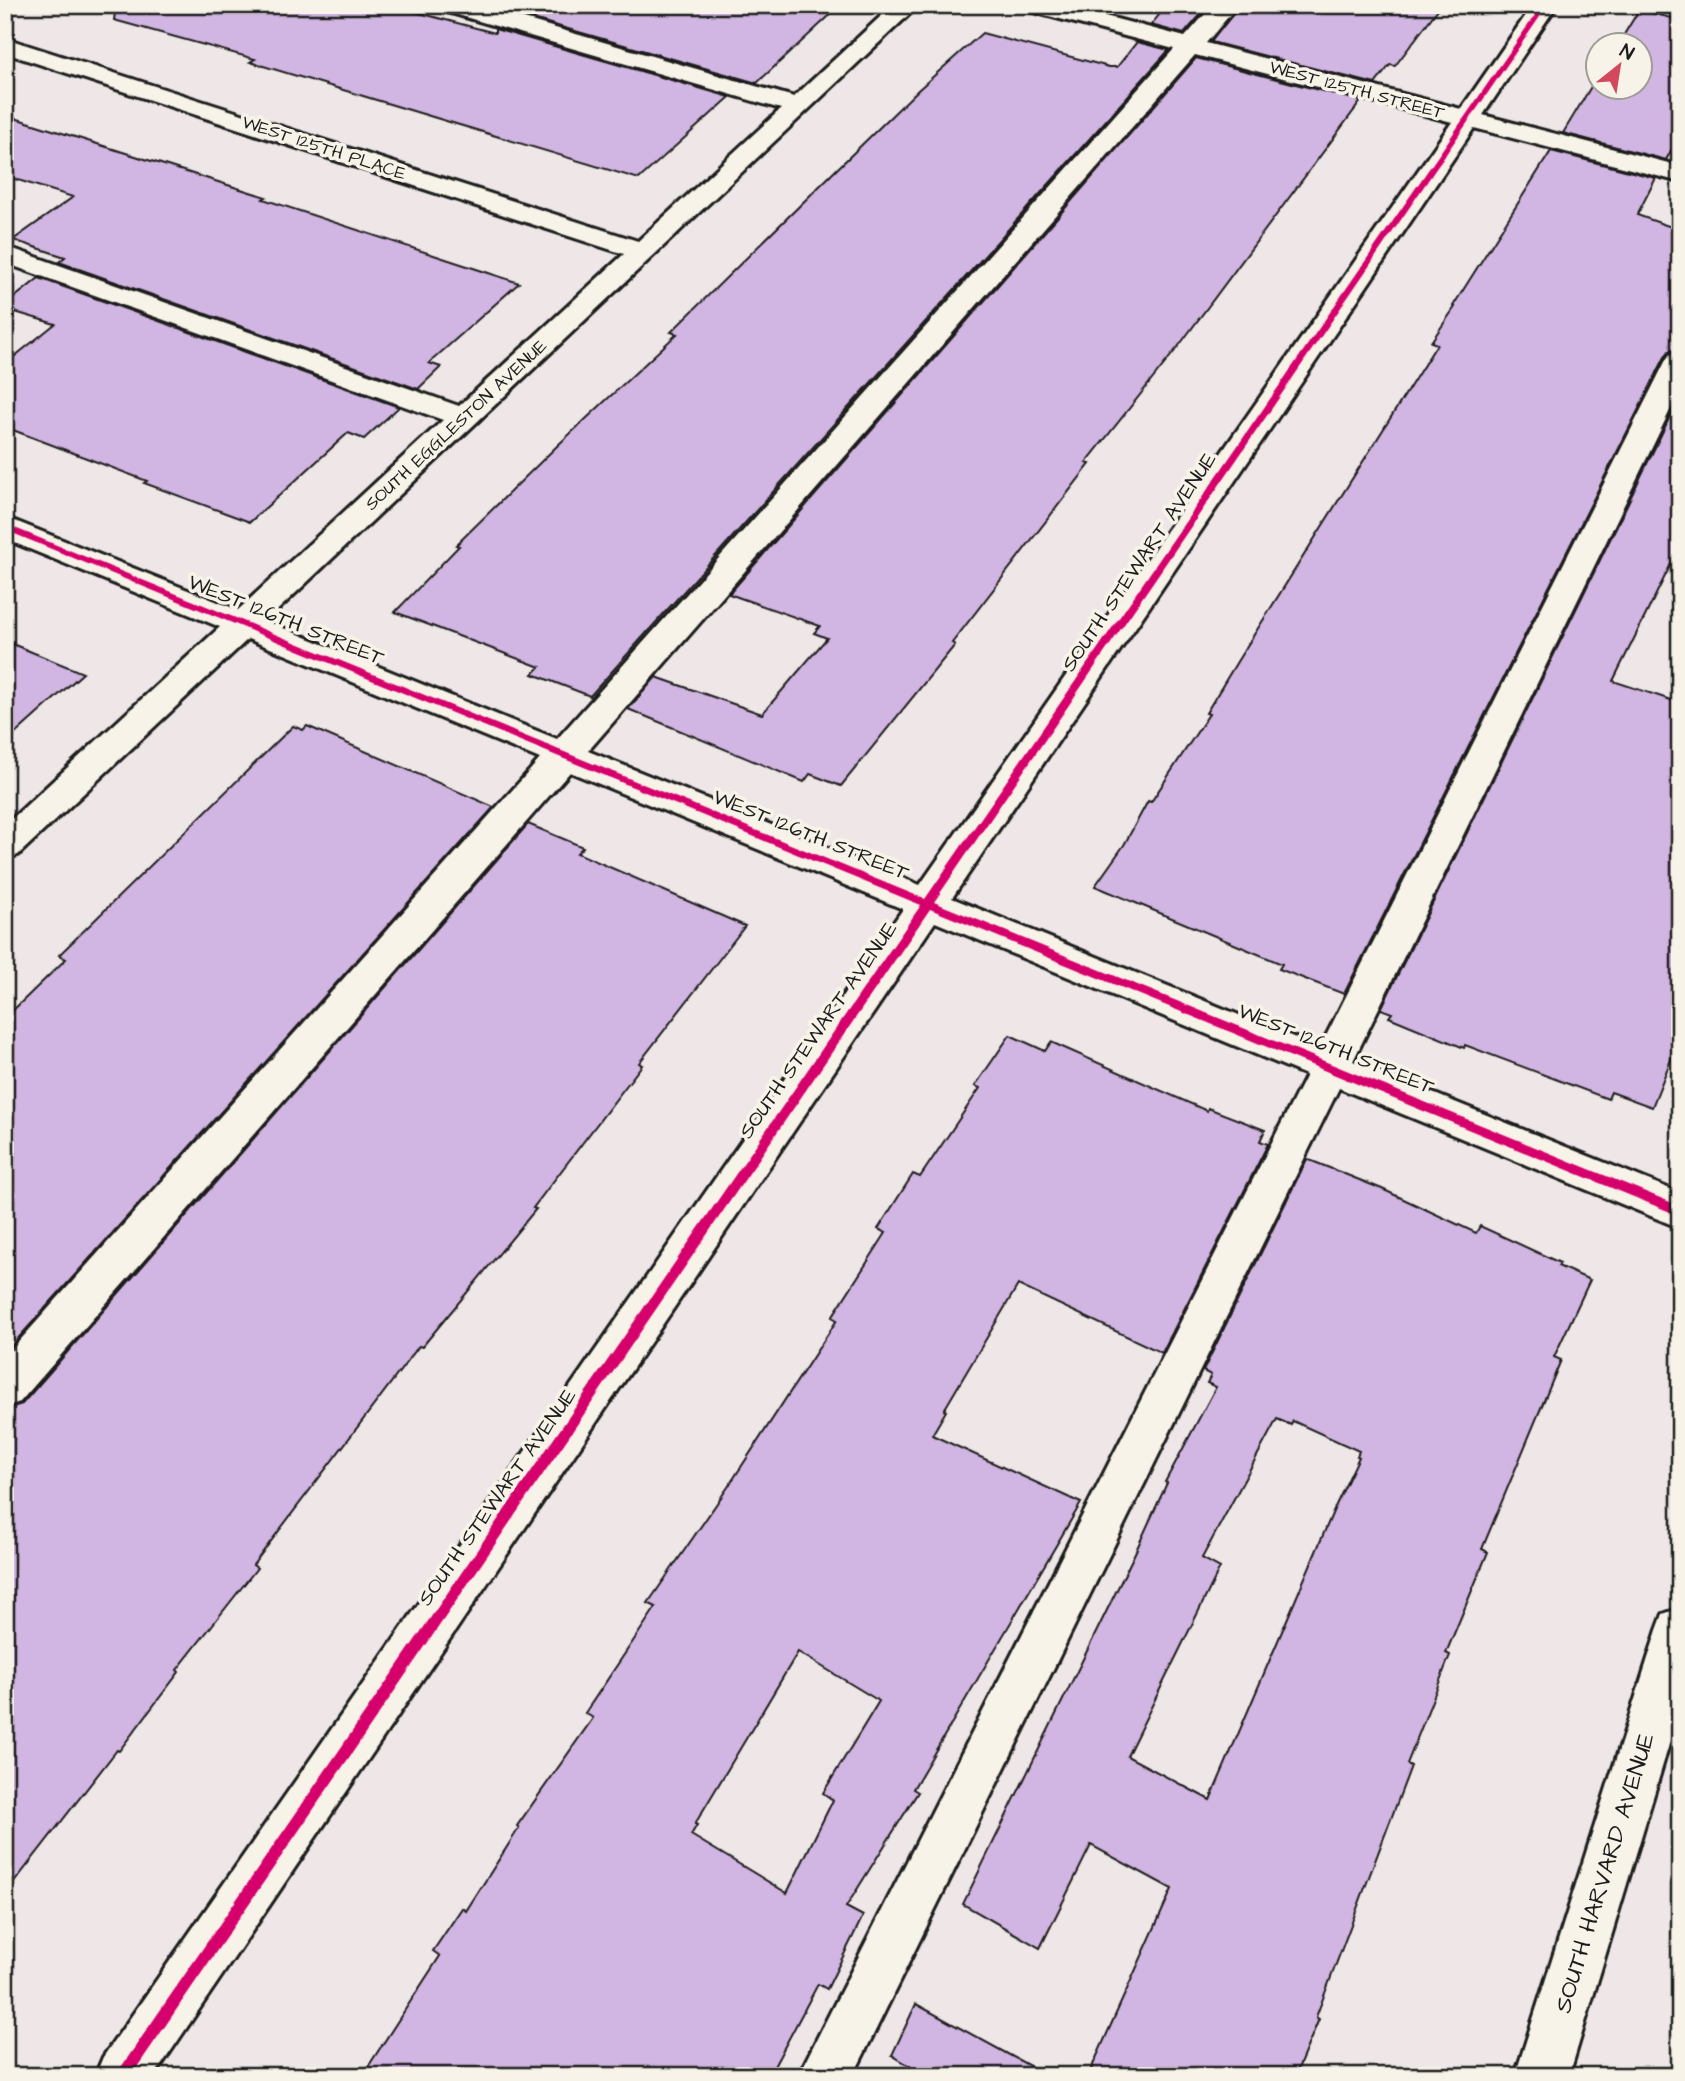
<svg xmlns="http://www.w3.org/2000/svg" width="1685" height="2081" viewBox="0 0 1685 2081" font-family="'Architects Daughter',sans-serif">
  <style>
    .building { fill: #d1b5e2; stroke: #1c1c1c; stroke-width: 2; fill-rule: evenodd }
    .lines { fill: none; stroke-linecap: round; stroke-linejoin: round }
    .minor-casing { stroke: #1c1c1c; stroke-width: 6 }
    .minor { fill: #f7f3e8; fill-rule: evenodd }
    .cycleway-casing { stroke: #f7f3e8; stroke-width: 5 }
    .cycleway { fill: #d6006c; fill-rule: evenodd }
    .labels { text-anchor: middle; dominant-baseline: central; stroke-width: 7; stroke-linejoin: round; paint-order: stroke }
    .far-street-label { font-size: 18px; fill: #1c1c1c; stroke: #f7f3e8 }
    .street-label { font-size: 21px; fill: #1c1c1c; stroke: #f7f3e8 }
    .near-street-label { font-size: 24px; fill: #1c1c1c; stroke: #f7f3e8 }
  </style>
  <rect width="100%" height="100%" fill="#efe7e7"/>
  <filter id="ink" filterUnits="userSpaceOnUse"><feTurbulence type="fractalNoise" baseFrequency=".0143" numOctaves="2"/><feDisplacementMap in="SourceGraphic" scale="14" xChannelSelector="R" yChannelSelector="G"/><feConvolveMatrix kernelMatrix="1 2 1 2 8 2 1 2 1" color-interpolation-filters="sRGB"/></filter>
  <g filter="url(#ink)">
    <g class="building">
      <path d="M116 5H389L495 33V29L730 97 639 179 250 62 255 59 114 20Z"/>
      <path d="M498 5H841L757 83 498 9Z"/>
      <path d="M1167 5H1209L1184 34 1151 25Z"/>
      <path d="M1240 5H1441L1395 66 1390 65 1375 84 1211 42Z"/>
      <path d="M1639 10 1680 20V134L1666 160 1563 133 1598 75V88H1640V46H1617Z"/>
      <path d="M982 33 1109 67H1117L1137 42 1169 50 590 696 533 674 540 667 395 612 459 546 456 545 557 446 677 334 671 332 839 167 918 90Z"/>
      <path d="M1196 58 1361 101 1178 347 1086 463 1090 464 952 643 955 645 841 786 810 774 804 782 628 709 656 677 762 714 827 638 814 633 820 626 729 594Z"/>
      <path d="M5 115 266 197 263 199 519 283 429 363 441 367 418 389 59 262 65 257 13 240 73 197 5 176Z"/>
      <path d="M1551 151 1656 178 1637 215 1680 230V349L1669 351 1664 359 1344 994 1279 969 1282 964 1095 886 1124 845 1148 801 1151 802 1209 714 1206 713 1238 660 1437 344 1431 342 1455 307 1453 306Z"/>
      <path d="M39 278 399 407 364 439 348 433 250 522 144 483 147 481 5 427V364L55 324 5 309V305Z"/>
      <path d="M1680 396V546L1613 681 1680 703V1037L1652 1107 1611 1092 1608 1099 1465 1045 1464 1048 1389 1017 1392 1013 1381 1009Z"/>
      <path d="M5 641 83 673 5 743Z"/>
      <path d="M293 726 303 730 307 726 494 807 5 1353V1018L66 959 59 955Z"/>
      <path d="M528 824 583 847 577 853 745 926 639 1063 642 1065 533 1208 536 1209 422 1347 419 1346 253 1565 257 1568 177 1670 179 1672 119 1751 117 1750 5 1894V1409L22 1404Z"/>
      <path d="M1010 1035 1045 1051 1051 1042 1207 1111 1208 1108 1265 1130 1260 1141 1268 1144 1162 1353 1018 1285 944 1410 946 1411 932 1435 1081 1503 913 1789 918 1792 846 1907 863 1916 827 1989 818 1984 769 2076H362L440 1956 433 1951 462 1908 466 1911 519 1828 517 1826 593 1718 585 1713 656 1607 648 1603 728 1487 837 1320 832 1317 886 1233 878 1229 913 1174 920 1177 980 1088 975 1086ZM798 1652 879 1701 823 1793 833 1800 787 1893 691 1835 697 1825 695 1824Z"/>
      <path d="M1307 1159 1382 1189 1476 1233 1480 1226 1560 1263 1558 1266 1590 1280 1554 1357 1561 1360 1482 1549 1488 1552 1446 1653 1450 1655 1407 1764 1411 1766 1316 2017 1319 2019 1295 2076H1088L1172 1889 1091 1845 1040 1948 963 1904 1133 1557 1167 1483 1165 1482 1216 1387 1207 1383 1211 1375 1203 1371ZM1277 1419 1291 1425 1293 1421 1359 1451 1357 1456 1359 1457 1335 1507 1210 1800 1127 1756 1220 1568 1202 1558Z"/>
      <path d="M916 2004 1048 2076H926L892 2055Z"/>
    </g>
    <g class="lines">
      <g class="minor-casing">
        <g id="minor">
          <path d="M437 5H476L794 97 893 5H919L266 621 557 739 1174 49 1026 10 1022 5H1063L1185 37 1213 5H1238L1206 43 1461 109 1533 5H1557L1483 115 1680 166V182L1474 128 952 898 1320 1048 1666 360 1670 354 1680 351V390L1353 1061 1680 1193V1228L1339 1088 853 2076H798L1306 1075 935 922 154 2076H95L103 2057 903 909 570 772 20 1402 5 1407V1357L540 759 248 639 18 855 5 859V825L220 627 5 539V517L238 610 443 420 5 263V246L459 406 624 254 5 53V38L638 241 781 109 441 10ZM1195 55 1452 122 920 885 588 751Z"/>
          <path d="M1680 1608V1708L1569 2076H1515L1657 1630 1663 1614Z"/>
        </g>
      </g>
      <use href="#minor" class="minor"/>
      <g class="cycleway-casing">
        <path id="cycleway" d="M1542 5H1548L934 902 1680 1206V1216L930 909 131 2076H115L921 905 5 530V524L925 899Z"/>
      </g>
      <use href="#cycleway" class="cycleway"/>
    </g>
  </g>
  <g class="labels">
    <g class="far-street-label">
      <text transform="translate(1357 90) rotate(15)">WEST 125TH STREET</text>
      <text transform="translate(324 148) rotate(18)">WEST 125TH PLACE</text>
      <text transform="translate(456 425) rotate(-43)">SOUTH EGGLESTON AVENUE</text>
    </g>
    <g class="street-label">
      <text transform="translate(1139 562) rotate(-56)">SOUTH STEWART AVENUE</text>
      <text transform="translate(286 620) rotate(22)">WEST 126TH STREET</text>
      <text transform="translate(811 835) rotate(22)">WEST 126TH STREET</text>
      <text transform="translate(818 1030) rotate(-55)">SOUTH STEWART AVENUE</text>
      <text transform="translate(1336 1049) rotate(22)">WEST 126TH STREET</text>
      <text transform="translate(497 1497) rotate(-55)">SOUTH STEWART AVENUE</text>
    </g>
    <g class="near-street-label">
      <text transform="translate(1605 1873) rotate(-73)">SOUTH HARVARD AVENUE</text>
    </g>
  </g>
  <rect width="1685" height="2081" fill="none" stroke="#f7f3e8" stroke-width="28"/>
  <rect x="14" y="14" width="1657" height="2053" fill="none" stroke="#1c1c1c" stroke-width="2.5" filter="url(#ink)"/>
  <g transform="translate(1619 66) rotate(30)"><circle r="33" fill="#f7f3e8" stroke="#9f9d96" stroke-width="2"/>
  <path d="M0-5L12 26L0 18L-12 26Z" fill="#d1495b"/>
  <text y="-10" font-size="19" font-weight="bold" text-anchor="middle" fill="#1c1c1c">N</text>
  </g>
</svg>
